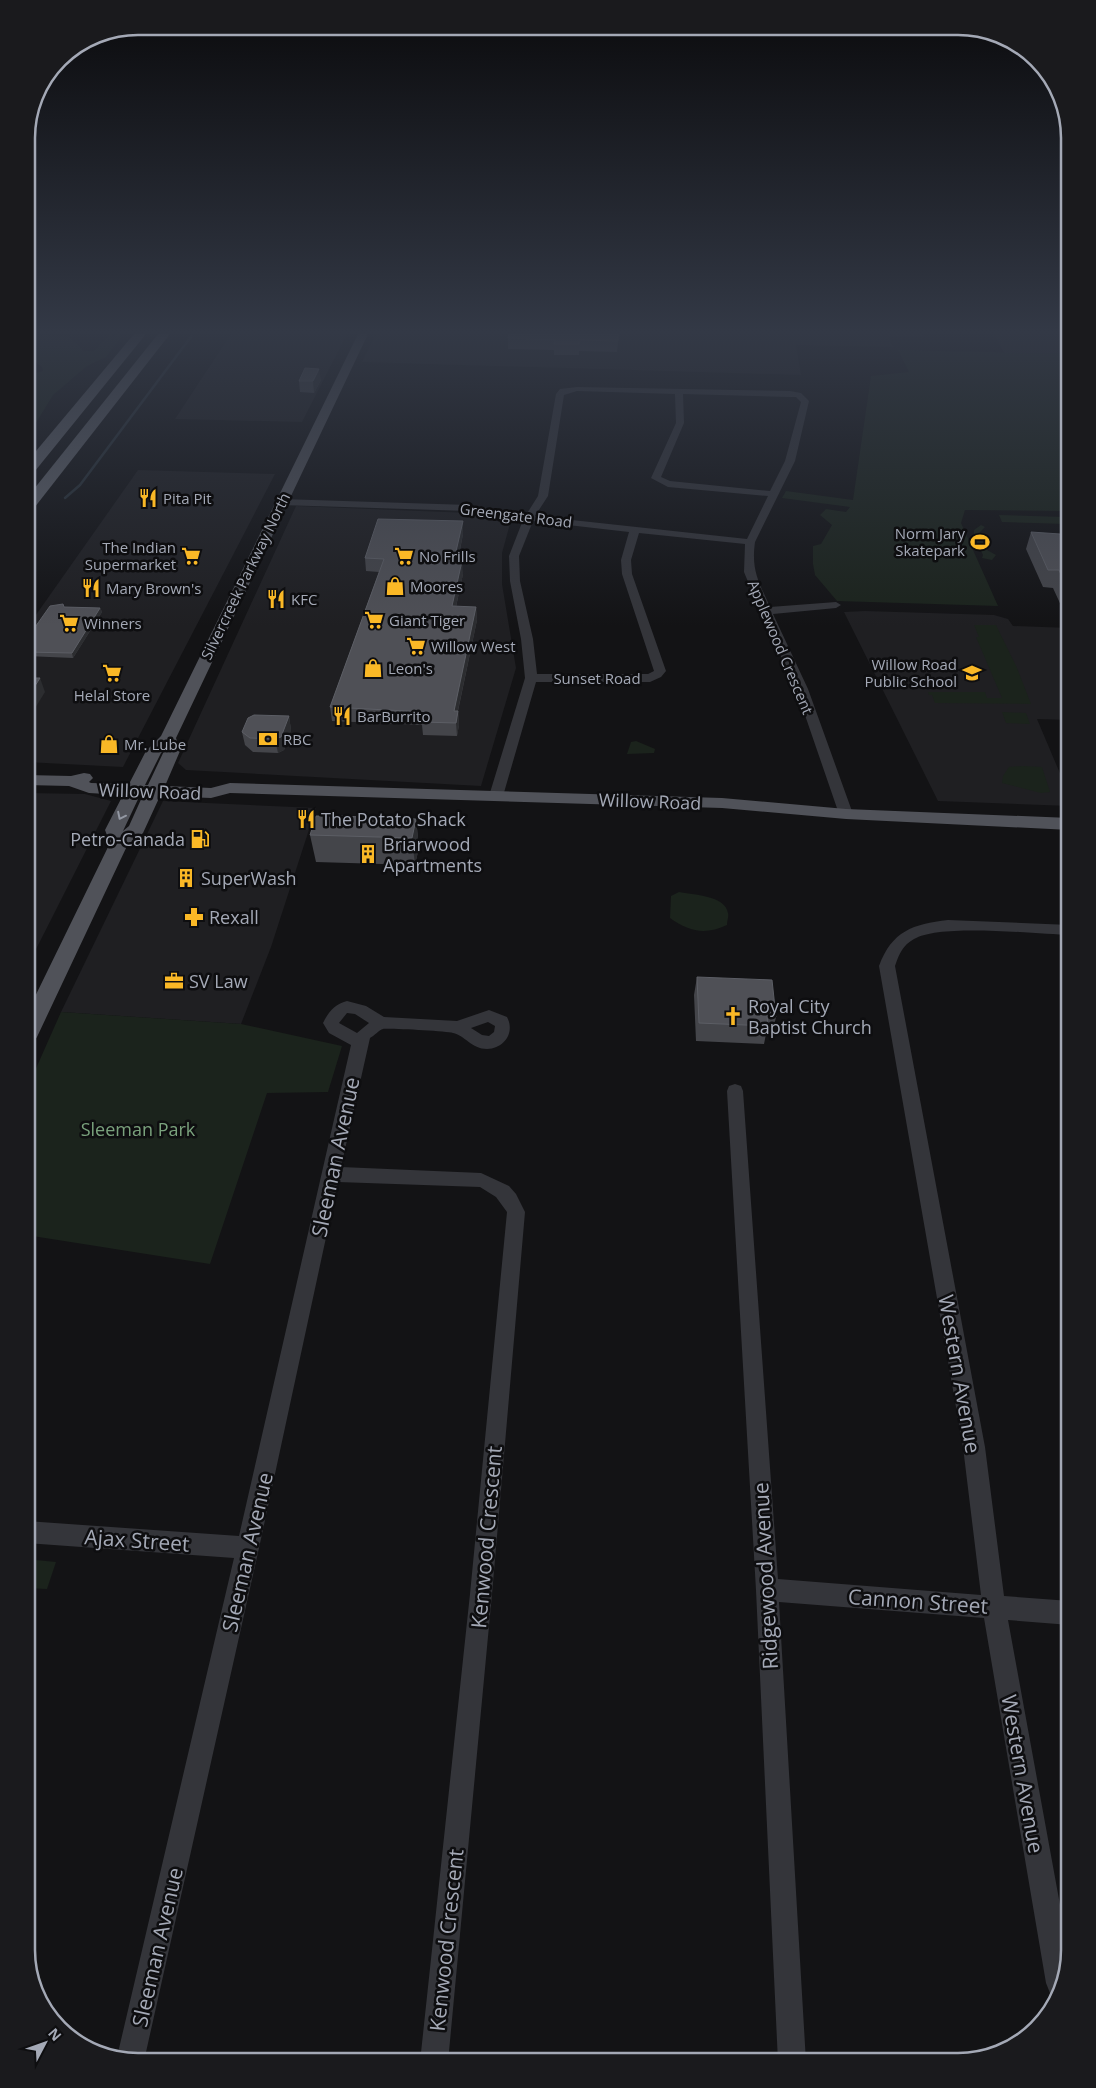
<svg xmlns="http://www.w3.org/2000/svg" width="1096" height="2088" viewBox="0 0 1096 2088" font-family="'Open Sans',sans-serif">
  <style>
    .built { fill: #1f1f22 }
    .green { fill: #1b231c }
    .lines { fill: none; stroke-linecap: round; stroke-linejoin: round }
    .stream { stroke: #293239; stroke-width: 2.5 }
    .minor { fill: #34353a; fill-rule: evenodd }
    .major { fill: #505259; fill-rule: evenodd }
    .highway { fill: #60636b; fill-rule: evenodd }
    .wall { fill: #44454a }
    .shaded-wall { fill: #2c2d30 }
    .building { fill: #4f5056; stroke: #5c5e65 }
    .oneway { stroke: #9398a3 }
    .labels { text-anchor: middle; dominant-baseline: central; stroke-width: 5; stroke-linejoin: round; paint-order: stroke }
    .far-poi-label { font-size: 15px; fill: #a4a9b6; stroke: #0e0e10; text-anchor: start }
    .far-street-label { font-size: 15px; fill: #a4a9b6; stroke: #0e0e10 }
    .street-label { font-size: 18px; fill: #a4a9b6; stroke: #0e0e10 }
    .poi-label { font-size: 18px; fill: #a4a9b6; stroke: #0e0e10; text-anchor: start }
    .park-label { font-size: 18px; fill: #7aa27d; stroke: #0e0e10 }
    .near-street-label { font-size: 21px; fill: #a4a9b6; stroke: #0e0e10 }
    .rim { fill: none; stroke: #a4a9b6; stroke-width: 2.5 }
  </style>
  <rect width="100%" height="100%" fill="#131315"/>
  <g class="built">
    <path d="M231 334H347L302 422 175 419Z"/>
    <path d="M376 334H924L925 337 888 336 893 347 796 345 801 375 362 362Z"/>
    <path d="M994 334H1070V360L1066 354 1004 353Z"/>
    <path d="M138 470 275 474 123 767 26 762V629Z"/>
    <path d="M296 506 470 513 511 520 502 553V584L516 668 481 786 186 770 178 763Z"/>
    <path d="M865 611 994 615 1008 619 1013 626 1070 628V720L1037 719 1070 797V806L938 801 844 612Z"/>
    <path d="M26 793 85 794 111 801 26 969Z"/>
    <path d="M163 801 316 808 271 947 241 1024 61 1012Z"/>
  </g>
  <g class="green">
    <path d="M36 334 69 337 84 351H94L110 334H123L106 357 87 366 53 395 26 439V363L28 375 43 371 42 367 36 363H26V338Z"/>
    <path d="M898 350 1066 354 1070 360V511L965 510 961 523 998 606 837 601 815 575 813 564V546L821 544 832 525 820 515 826 509 846 512 850 507 782 498 786 491 853 500 871 376 909 372Z"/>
    <path d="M999 515 1064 517 1067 524 1002 522Z"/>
    <path d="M981 525 985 527 980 532 987 550 996 555 992 560 982 558 983 555 974 536V530Z"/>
    <path d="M974 625H996L1017 668 1031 704 935 703 932 695H929L928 692H985L987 698H1002L976 637H979Z"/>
    <path d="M1002 712 1026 713 1030 724 1006 723Z"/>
    <path d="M636 741 655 749 654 753 627 754 631 742Z"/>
    <path d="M1022 766 1042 767 1050 792 1041 793 1002 783 1003 776 1009 767Z"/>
    <path d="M679 892C693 895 725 895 728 913 729 916 727 921 727 925 706 935 689 932 670 918L671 896Z"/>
    <path d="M61 1012 241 1024 342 1046 328 1092 267 1093 210 1264 26 1235V1091Z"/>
    <path d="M26 1559 56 1562 47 1589 26 1588Z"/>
  </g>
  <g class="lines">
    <path class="stream" d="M65 498 80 485 193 334"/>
    <g class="minor">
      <path d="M577 387 790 391 801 393 809 401 795 461 755 542C751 571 759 582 770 607L836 602 841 605 836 608 773 614 808 689 853 814 851 817 846 818 839 814 796 689 760 611 744 572 745 544 639 533 631 560 632 574 666 671 661 677 650 682H536L503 796 496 800 489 796 525 678 521 639 510 581 509 556 523 520 469 511 281 505 276 502 281 499 469 505 526 515 538 496 556 394 560 389ZM577 391 675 394 676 423 651 478 668 487 768 496 747 539 535 516 548 496 564 395ZM683 394 790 397H796L801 402 785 461 770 491 670 481 661 477 684 423ZM533 521 629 532 621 560 622 574 654 671 648 674H537L533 639 520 581 519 556Z"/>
      <path d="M948 920 1070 925V935C1035 934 941 923 914 939 903 945 899 954 895 966L985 1447 1004 1596 1070 1601V1625L1008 1620 1069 1954 1056 1995 1050 1993 1046 1983 984 1618 779 1602 806 2062H778L756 1590 727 1091 729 1086 735 1084 741 1086 743 1091 778 1579 981 1595 963 1447 879 966C892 931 913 924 948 920Z"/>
      <path d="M347 1001 366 1006 384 1017 457 1021 489 1010 507 1017C515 1032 505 1048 487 1049 472 1049 464 1035 453 1033 446 1031 387 1028 383 1029 379 1030 374 1036 370 1038L341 1167 481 1173 509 1186 516 1194 525 1212 492 1594 448 2062H420L470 1594 507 1212 496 1197 480 1187 338 1182 259 1548 144 2061 131 2062 117 2057 234 1558 26 1543V1521L239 1536 351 1045 329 1033 323 1023C329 1011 334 1005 347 1001ZM347 1013 355 1014 369 1023 357 1033 339 1023ZM488 1022 495 1026 494 1032 489 1036 482 1035 471 1028Z"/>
    </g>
    <path class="major" d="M358 334H368L176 738 180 751 165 786 211 788 230 783 722 798 846 809 1070 818V830L846 819 722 808 230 793 211 798 160 796 143 833 127 846 37 1037 33 1043 26 1045V1015L110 843 105 830 123 795 89 793 69 786 26 785V775L71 776 84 773 90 774 93 778 89 782 91 783 129 784 146 751 161 736ZM164 751 148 785H145L161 753ZM140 795H143L129 826 123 831Z"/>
    <g class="highway">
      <path d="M134 334H146L31 476 26 477V463Z"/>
      <path d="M158 334H170L31 512 26 513V499Z"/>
    </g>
  </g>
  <g class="wall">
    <path d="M509 334H619L617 352 579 351V355H554V350L508 349V338Z"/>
    <path d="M321 380 314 393 300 392 299 381Z"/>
    <path d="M463 521V534L458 561 463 574 456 607H476L477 620 458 711 459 725 457 736 423 735 422 725 332 721 330 707 379 572 366 571 365 558Z"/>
    <path d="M1031 532 1067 548H1070V613L1064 612 1053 588 1043 587 1026 549Z"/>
    <path d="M64 607 100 608 102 612 73 658 26 656V640Z"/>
    <path d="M289 716 291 730 284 750 278 753 253 752 245 745 242 732Z"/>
    <path d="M416 819 419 847 415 865 316 862 310 835Z"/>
    <path d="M697 977 776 1017 772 1035 766 1034 764 1044 696 1041 694 995Z"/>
  </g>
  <g class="shaded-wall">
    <path d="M319 369 321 380 314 393 313 381Z"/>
    <path d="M463 521V534L455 573 454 560Z"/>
    <path d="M462 561 463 574 453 620 452 606Z"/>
    <path d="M476 607 477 620 455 724 454 711Z"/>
    <path d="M100 608 102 612 73 658 72 653Z"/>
    <path d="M40 678 45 692 29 718 26 713V700Z"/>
    <path d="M458 711 459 725 457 736 456 723Z"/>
    <path d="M289 716 291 730 284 750 278 753 275 739Z"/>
    <path d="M416 819 419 847 415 865 412 838Z"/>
  </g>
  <g class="building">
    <path d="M509 334H618V341L579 340V344H554L555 340 508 338Z"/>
    <path d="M305 368 319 369 313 381H299Z"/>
    <path d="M378 519 463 521 454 560 462 561 452 606 476 607 454 711H458L456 723 422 722 425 712 330 707 384 559 365 558Z"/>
    <path d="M1031 532 1060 534 1067 548H1070V594L1059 570H1048Z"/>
    <path d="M63 604 64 607 100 608 72 653 26 652V640L50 606Z"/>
    <path d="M26 678H40L26 700Z"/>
    <path d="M254 715 289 716 281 737 275 739 250 738 242 732 248 718Z"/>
    <path d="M316 816H339L416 819 412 838 310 835Z"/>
    <path d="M697 977 772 980 776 1017 767 1016 768 1026 699 1023Z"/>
  </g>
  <defs><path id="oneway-chevron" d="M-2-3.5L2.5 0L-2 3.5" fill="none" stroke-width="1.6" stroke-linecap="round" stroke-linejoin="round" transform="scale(1.25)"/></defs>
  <use class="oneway" href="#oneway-chevron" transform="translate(121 816) rotate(116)"/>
  <linearGradient id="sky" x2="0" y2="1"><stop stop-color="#0a0a0c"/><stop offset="0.53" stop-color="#333946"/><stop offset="1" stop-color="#333946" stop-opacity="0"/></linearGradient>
  <rect width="1096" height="626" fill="url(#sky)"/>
  <defs>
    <g id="restaurant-bare" transform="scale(1.5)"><path d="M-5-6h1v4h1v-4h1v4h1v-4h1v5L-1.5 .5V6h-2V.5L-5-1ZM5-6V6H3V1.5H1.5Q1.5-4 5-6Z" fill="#fab826" stroke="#0e0e10" stroke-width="2.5" paint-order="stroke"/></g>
    <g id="stadium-bare" transform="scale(1.5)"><path d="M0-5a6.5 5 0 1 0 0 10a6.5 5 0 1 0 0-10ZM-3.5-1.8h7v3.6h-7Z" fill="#fab826" stroke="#0e0e10" stroke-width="2.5" paint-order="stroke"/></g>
    <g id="supermarket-bare" transform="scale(1.5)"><path d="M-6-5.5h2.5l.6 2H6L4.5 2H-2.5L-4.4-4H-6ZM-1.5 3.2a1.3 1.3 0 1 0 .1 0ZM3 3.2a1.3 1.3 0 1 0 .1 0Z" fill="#fab826" stroke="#0e0e10" stroke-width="2.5" paint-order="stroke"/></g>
    <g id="shop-bare" transform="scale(1.5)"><path d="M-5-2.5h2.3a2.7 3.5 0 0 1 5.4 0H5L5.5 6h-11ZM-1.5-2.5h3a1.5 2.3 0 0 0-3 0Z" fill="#fab826" stroke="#0e0e10" stroke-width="2.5" paint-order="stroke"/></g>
    <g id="school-bare" transform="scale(1.5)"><path d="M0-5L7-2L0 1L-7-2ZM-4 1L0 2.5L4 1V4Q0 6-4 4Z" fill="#fab826" stroke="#0e0e10" stroke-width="2.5" paint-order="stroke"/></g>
    <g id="bank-bare" transform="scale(1.5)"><path d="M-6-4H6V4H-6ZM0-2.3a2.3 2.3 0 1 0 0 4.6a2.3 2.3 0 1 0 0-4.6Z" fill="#fab826" stroke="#0e0e10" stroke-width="2.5" paint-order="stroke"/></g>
    <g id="fuel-bare" transform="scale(1.5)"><path d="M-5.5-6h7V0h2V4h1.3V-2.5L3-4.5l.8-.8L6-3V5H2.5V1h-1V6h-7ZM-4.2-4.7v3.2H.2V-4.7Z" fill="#fab826" stroke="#0e0e10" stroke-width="2.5" paint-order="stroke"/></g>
    <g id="building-bare" transform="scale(1.5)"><path d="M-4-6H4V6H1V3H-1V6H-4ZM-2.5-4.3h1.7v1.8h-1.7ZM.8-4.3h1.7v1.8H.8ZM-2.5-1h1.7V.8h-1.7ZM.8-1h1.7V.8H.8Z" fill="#fab826" stroke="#0e0e10" stroke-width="2.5" paint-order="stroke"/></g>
    <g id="pharmacy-bare" transform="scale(1.5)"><path d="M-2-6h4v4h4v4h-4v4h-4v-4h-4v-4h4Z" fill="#fab826" stroke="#0e0e10" stroke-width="2.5" paint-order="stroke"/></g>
    <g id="office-bare" transform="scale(1.5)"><path d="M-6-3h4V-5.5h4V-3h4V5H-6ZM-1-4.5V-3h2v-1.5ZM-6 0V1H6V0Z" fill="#fab826" stroke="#0e0e10" stroke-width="2.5" paint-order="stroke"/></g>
    <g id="church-bare" transform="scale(1.5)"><path d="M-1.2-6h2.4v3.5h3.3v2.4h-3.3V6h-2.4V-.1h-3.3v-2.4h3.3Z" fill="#fab826" stroke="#0e0e10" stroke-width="2.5" paint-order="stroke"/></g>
  </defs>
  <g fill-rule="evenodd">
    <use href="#restaurant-bare" x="148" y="498"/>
    <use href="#stadium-bare" x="980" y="542"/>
    <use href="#supermarket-bare" x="191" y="556"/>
    <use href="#supermarket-bare" x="404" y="556"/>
    <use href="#shop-bare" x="395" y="586"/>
    <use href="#restaurant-bare" x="91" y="588"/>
    <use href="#restaurant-bare" x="276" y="599"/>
    <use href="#supermarket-bare" x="374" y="620"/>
    <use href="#supermarket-bare" x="69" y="623"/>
    <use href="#supermarket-bare" x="416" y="646"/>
    <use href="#shop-bare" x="373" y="668"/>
    <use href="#supermarket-bare" x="112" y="673"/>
    <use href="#school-bare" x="972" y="673"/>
    <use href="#restaurant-bare" x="342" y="716"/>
    <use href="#bank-bare" x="268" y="739"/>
    <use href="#shop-bare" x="109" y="744"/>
    <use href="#restaurant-bare" x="306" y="819"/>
    <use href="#fuel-bare" x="200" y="839"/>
    <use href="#building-bare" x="368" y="854"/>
    <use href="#building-bare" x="186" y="878"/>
    <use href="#pharmacy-bare" x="194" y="917"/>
    <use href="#office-bare" x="174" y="981"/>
    <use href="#church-bare" x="733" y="1016"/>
  </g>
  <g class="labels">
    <g class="far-poi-label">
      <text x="163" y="498">Pita Pit</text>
      <text x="965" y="533" text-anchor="end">Norm Jary<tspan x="965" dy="17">Skatepark</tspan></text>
      <text x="176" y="547" text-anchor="end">The Indian<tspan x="176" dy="17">Supermarket</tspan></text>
      <text x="419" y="556">No Frills</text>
      <text x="410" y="586">Moores</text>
      <text x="106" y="588">Mary Brown's</text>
      <text x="291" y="599">KFC</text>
      <text x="389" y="620">Giant Tiger</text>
      <text x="84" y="623">Winners</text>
      <text x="431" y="646">Willow West</text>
      <text x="957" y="664" text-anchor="end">Willow Road<tspan x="957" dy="17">Public School</tspan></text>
      <text x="388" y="668">Leon's</text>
      <text x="112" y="695" text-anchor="middle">Helal Store</text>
      <text x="357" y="716">BarBurrito</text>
      <text x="283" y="739">RBC</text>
      <text x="124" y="744">Mr. Lube</text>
    </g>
    <g class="far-street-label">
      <text transform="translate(516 515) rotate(7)">Greengate Road</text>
      <text transform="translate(245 576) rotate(-64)">Silvercreek Parkway North</text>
      <text transform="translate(781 647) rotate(67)">Applewood Crescent</text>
      <text x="597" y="678">Sunset Road</text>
    </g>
    <g class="street-label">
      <text transform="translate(150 791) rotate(2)">Willow Road</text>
      <text transform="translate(650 801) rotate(2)">Willow Road</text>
    </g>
    <g class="poi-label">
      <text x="321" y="819">The Potato Shack</text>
      <text x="185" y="839" text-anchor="end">Petro-Canada</text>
      <text x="383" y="844">Briarwood<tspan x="383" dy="21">Apartments</tspan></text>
      <text x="201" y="878">SuperWash</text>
      <text x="209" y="917">Rexall</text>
      <text x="189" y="981">SV Law</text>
      <text x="748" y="1006">Royal City<tspan x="748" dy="21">Baptist Church</tspan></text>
    </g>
    <g class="park-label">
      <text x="138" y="1129">Sleeman Park</text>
    </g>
    <g class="near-street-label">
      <text transform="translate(335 1157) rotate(-78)">Sleeman Avenue</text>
      <text transform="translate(960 1374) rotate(80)">Western Avenue</text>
      <text transform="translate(486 1537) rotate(-85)">Kenwood Crescent</text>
      <text transform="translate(137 1540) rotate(4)">Ajax Street</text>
      <text transform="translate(247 1552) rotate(-77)">Sleeman Avenue</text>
      <text transform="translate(765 1576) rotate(-93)">Ridgewood Avenue</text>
      <text transform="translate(918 1601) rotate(4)">Cannon Street</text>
      <text transform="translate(1023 1774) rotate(80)">Western Avenue</text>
      <text transform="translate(446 1940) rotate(-84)">Kenwood Crescent</text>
      <text transform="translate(157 1947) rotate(-77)">Sleeman Avenue</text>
    </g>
  </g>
  <path d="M0 0H1096V2088H0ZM138 35H958A103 103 0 0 1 1061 138V1950A103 103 0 0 1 958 2053H138A103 103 0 0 1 35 1950V138A103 103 0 0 1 138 35Z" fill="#1a1a1d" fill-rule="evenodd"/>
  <path class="rim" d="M138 35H958A103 103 0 0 1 1061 138V1950A103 103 0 0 1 958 2053H138A103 103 0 0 1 35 1950V138A103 103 0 0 1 138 35Z"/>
  <g transform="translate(45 2043) rotate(49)" stroke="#0e0e10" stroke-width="4" paint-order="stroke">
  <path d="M0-4L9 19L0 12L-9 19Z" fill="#a4a9b6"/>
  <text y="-8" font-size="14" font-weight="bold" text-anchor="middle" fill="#a4a9b6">N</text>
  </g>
</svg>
